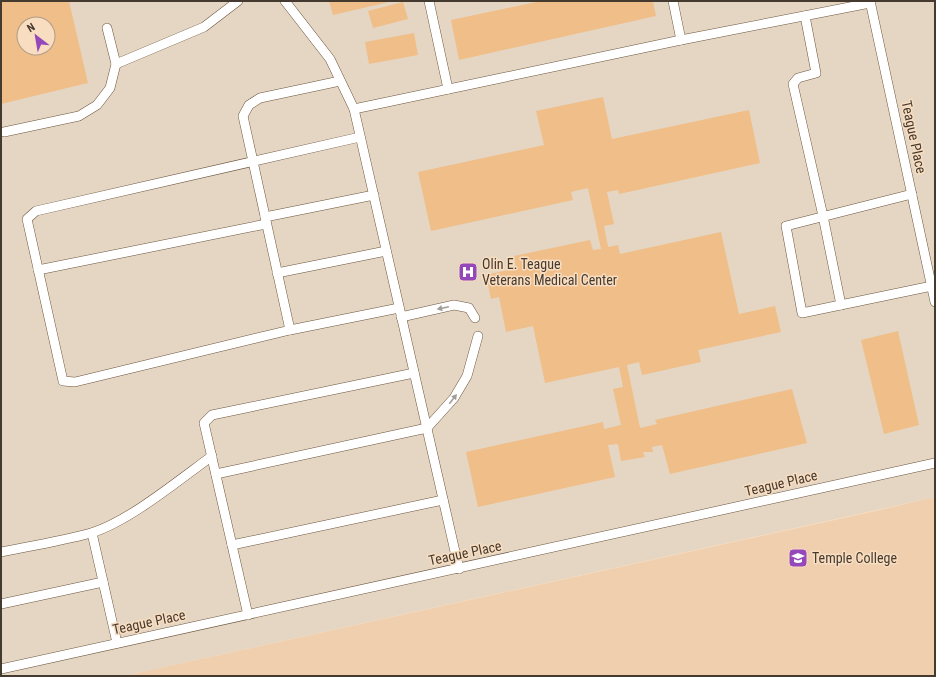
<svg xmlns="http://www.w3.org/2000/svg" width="936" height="677" viewBox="0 0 936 677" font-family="'Roboto Condensed',sans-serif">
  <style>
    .built { fill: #efcfae }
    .medical { fill: #e5d6c3; fill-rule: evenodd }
    .building { fill: #f0be88; fill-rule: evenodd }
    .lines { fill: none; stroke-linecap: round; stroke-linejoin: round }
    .lane-casing { stroke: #6c553d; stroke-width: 10 }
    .lane { stroke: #fff; stroke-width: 9 }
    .oneway { fill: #a29c97 }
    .labels { text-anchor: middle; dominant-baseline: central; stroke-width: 3; stroke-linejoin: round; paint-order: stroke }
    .street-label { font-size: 14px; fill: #453a2f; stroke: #f8ddc1 }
    .poi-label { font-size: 14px; fill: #453a2f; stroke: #f8ddc1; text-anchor: start }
  </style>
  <rect width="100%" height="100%" fill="#f8ddc1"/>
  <path class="built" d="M935 497V676H124L876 511Z"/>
  <path class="medical" d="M1 1H935V497L124 676H1ZM24 24H48V48H24Z"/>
  <g class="building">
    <path d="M1 1H69L88 83 1 104ZM24 24H48V48H24Z"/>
    <path d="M329 1H388L389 2 333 15Z"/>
    <path d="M541 1H653L656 16 459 60 451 20Z"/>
    <path d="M403 2 408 19 373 28 368 11Z"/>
    <path d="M414 33 418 55 369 64 365 42Z"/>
    <path d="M603 97 612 139 749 110 760 163 619 194 618 190 607 192 614 224 604 226 608 247 618 245 620 254 721 232 739 314 775 306 781 332 698 350 701 362 642 375 639 362 627 365 640 428 657 424 655 420 792 389 807 443 670 474 662 445 652 447 653 452H643L645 457 621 461 618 444 608 445 615 477 478 507 466 452 603 422 604 429 621 425 613 389 623 387 619 367 545 383 533 326 506 332 499 297 491 299 486 275 516 268 514 256 590 240 593 250 601 249 588 188 571 192 573 200 431 231 418 172 544 145 536 111Z"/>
    <path d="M898 331 919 425 884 434 861 340Z"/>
  </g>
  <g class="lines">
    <g class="lane-casing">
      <g id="lane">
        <path d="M285 1 330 59 354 109 459 569"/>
        <path d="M429 1 448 89"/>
        <path d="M673 1 681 40"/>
        <path d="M870 1 935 302"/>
        <path d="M805 16 816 73 798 78 793 84 823 216 841 305"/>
        <path d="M116 64 204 27 238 1"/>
        <path d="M340 81 260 98 249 105 243 116 290 330 399 308"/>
        <path d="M354 109 681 40 870 3"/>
        <path d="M4 132 79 116 97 105 110 88 116 64 107 28"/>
        <path d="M912 194 786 226 802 313 932 286"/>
        <path d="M265 217 374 195"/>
        <path d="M38 270 266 224"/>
        <path d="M277 273 386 251"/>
        <path d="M401 317 454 305 469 308 475 318"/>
        <path d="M290 330 75 382 63 381 27 219 36 211 360 137"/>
        <path d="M216 474 427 428 454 398 467 376 478 336"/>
        <path d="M92 533 117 643"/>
        <path d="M232 545 443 500"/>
        <path d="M1 552C31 546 62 541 91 533 128 522 179 480 212 456"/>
        <path d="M1 604 103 582"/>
        <path d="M248 615 204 423 212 415 414 373"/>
        <path d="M1 669 935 463"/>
      </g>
    </g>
    <use href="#lane" class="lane"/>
  </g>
  <defs><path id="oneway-solid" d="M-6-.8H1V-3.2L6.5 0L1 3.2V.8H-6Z"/></defs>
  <g class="oneway">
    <use href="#oneway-solid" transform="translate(443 308) rotate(168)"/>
    <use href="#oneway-solid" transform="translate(453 399) rotate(-52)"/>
  </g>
  <defs>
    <g id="hospital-square" transform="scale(1)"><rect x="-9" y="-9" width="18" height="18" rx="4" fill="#9448ba" stroke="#f8ddc1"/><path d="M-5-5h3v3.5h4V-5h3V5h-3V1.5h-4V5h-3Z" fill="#fff"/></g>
    <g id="university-square" transform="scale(1)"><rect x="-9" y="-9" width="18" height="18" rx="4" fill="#9448ba" stroke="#f8ddc1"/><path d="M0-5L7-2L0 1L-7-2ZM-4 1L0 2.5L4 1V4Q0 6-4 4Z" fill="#fff"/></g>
  </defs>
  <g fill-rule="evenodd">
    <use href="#hospital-square" x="468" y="272"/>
    <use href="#university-square" x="798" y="558"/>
  </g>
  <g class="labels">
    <g class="street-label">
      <text transform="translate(914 137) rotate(78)">Teague Place</text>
      <text transform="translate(781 483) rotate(-13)">Teague Place</text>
      <text transform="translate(465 553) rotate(-12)">Teague Place</text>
      <text transform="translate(149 622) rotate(-12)">Teague Place</text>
    </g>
    <g class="poi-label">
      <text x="482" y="264">Olin E. Teague<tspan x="482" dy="16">Veterans Medical Center</tspan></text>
      <text x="812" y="558">Temple College</text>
    </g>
  </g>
  <rect width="936" height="677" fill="none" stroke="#453a2f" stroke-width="4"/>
  <g transform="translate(36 36) rotate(329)"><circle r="19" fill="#f8ddc1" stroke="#b09c87"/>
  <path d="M0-3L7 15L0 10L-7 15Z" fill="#9448ba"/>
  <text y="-6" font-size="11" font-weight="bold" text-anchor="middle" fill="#453a2f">N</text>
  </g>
</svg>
